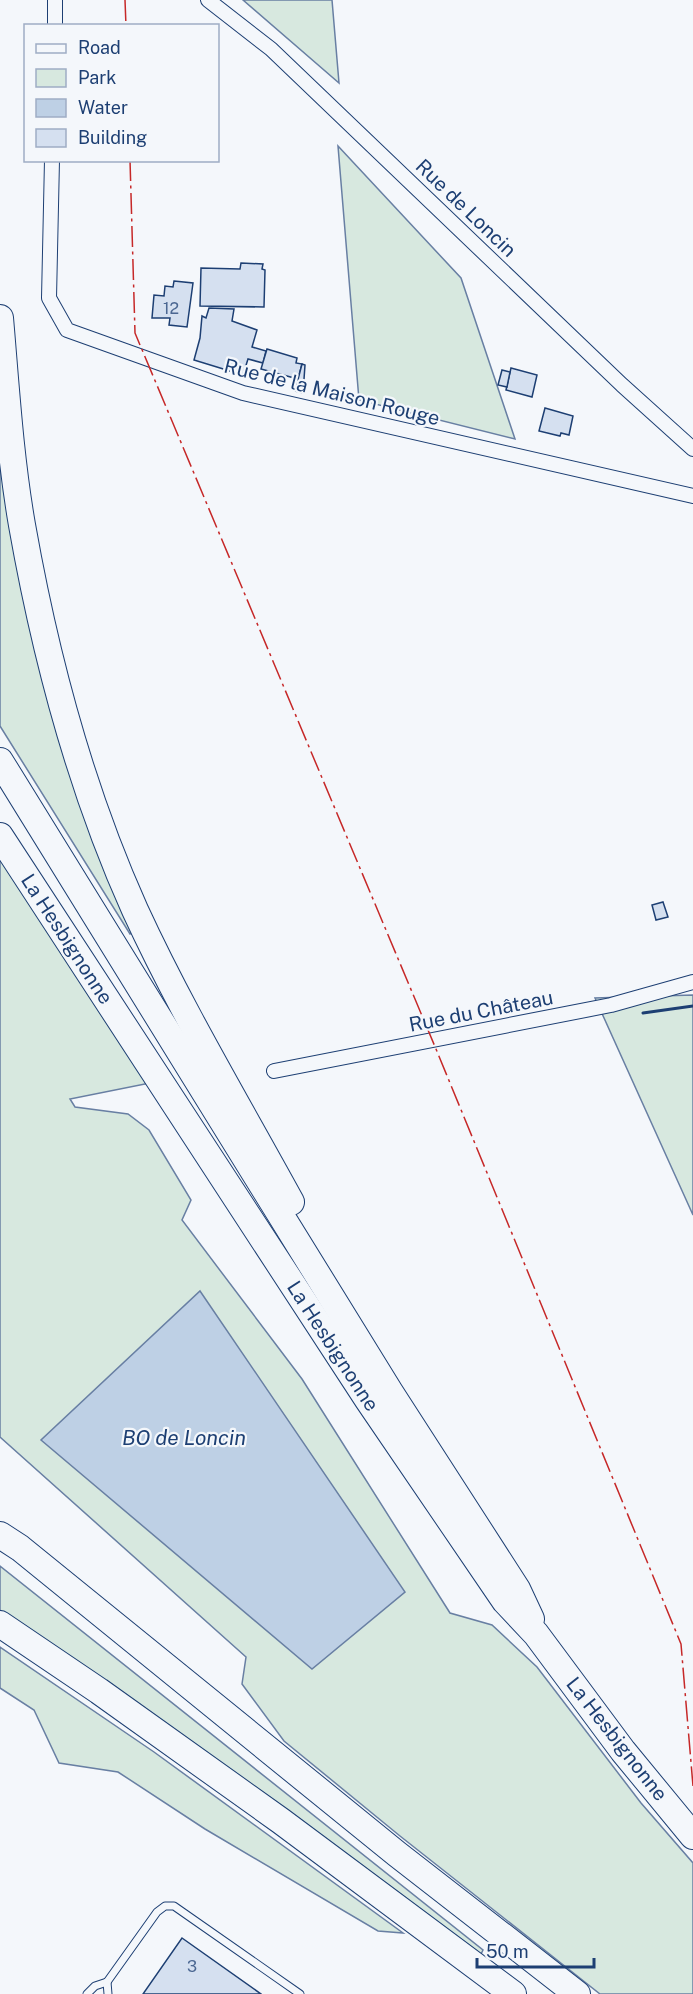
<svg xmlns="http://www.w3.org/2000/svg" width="693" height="1994" viewBox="0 0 693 1994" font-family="'Public Sans',sans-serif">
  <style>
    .green { fill: #d7e8df; stroke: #687fa3; stroke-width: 1.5 }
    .water { fill: #bed0e5; stroke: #687fa3; stroke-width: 1.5 }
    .building { fill: #d5e0f0; stroke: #1d3f73; stroke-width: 1.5 }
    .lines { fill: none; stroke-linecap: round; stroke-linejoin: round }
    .service-casing { stroke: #1d3f73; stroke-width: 9 }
    .minor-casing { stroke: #1d3f73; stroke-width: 16 }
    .motorway-casing { stroke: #1d3f73; stroke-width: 28 }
    .service { stroke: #f4f7fb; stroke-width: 7 }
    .minor { stroke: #f4f7fb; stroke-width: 14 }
    .motorway { stroke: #f4f7fb; stroke-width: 26 }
    .wall { stroke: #1d3f73; stroke-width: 3 }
    .power { stroke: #c62828; stroke-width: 1.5; stroke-dasharray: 21 4.5 3 4.5; stroke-linecap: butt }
    .labels { text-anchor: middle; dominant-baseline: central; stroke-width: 4.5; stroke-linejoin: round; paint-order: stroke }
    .number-label { font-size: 16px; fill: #4b6792 }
    .street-label { font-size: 20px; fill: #1d3f73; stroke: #f4f7fb }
    .water-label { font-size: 21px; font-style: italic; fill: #1d3f73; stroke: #f4f7fb }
  </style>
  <rect width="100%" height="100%" fill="#f4f7fb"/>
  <g class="green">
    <path d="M243 0H332L339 83Z"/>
    <path d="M338 146 461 278 515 439 359 400Z"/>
    <path d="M0 443 134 932 130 934 0 726Z"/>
    <path d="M0 859 150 1083 70 1099 75 1107 128 1114 149 1130 191 1200 182 1220 302 1379 450 1613 492 1625 537 1667 641 1803 693 1863V1994H600L400 1836 284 1741 242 1684 246 1657 0 1437Z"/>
    <path d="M693 995V1215L595 998Z"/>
    <path d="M0 1566 483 1950 480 1956 78 1662 0 1610Z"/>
    <path d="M0 1647 154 1752 403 1933 378 1931 205 1829 118 1772 59 1763 34 1710 0 1688Z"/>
  </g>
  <path class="water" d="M200 1291 405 1592 312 1669 41 1440Z"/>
  <g class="building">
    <path d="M241 263 263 264 262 269 265 270 264 307 200 306 201 268 240 269Z"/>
    <path d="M174 281 193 283 187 327 169 325 170 318H152L154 295 164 296 165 286 173 287Z"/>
    <path d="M209 308 234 309 232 321 257 330 252 347 266 351 263 363 248 359 243 375 194 360 200 338 202 316 206 318Z"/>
    <path d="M267 349 297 358 296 363 302 364 298 379 261 369Z"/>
    <path d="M302 364 305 365 303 393 295 391Z"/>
    <path d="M511 368 537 375 532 397 506 390Z"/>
    <path d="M502 370 510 372 507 387 498 385Z"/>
    <path d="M545 408 573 416 569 435 561 433 560 436 539 431Z"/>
    <path d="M663 902 668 917 656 920 652 905Z"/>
    <path d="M182 1938 261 1994H143Z"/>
  </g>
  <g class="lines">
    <g class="service-casing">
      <g id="service">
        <path d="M107 1982 108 1994"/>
        <path d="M87 1994 95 1986 107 1982 157 1912 165 1906H174L300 1994"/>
      </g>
    </g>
    <g class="minor-casing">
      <g id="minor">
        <path d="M208 0 271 49 622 385 693 449"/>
        <path d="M55 26V0"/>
        <path d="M52 160 49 298 67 330 243 393 693 496"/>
        <path d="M274 1071 611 1005 693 982"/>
      </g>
    </g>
    <g class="motorway-casing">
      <g id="motorway">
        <path d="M0 318C6 387 10 456 22 525 45 655 80 788 135 910 181 1010 238 1105 291 1202"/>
        <path d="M0 761 390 1392 517 1589 531 1619"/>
        <path d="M0 836 368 1400 505 1601 536 1634 623 1751 693 1836"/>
        <path d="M0 1535 20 1548 397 1854 577 1994"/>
        <path d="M0 1624 99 1691 281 1821 513 1994"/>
      </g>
    </g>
    <use href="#service" class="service"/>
    <use href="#minor" class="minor"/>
    <use href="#motorway" class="motorway"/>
    <path class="wall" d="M643 1013 693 1006"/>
    <g class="power">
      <path d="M125 0 126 26"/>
      <path d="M130 160 135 333 436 1049 681 1644 693 1786"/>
    </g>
  </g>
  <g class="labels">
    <g class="number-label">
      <text x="171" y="308">12</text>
      <text x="192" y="1966">3</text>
    </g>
    <g class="street-label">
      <text transform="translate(466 208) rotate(44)">Rue de Loncin</text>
      <text transform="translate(332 392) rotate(14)">Rue de la Maison Rouge</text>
      <text transform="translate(67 939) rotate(57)">La Hesbignonne</text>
      <text transform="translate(481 1011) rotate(-11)">Rue du Château</text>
      <text transform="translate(333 1346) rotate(57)">La Hesbignonne</text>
      <text transform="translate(617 1739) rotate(52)">La Hesbignonne</text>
    </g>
    <g class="water-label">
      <text x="184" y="1437">BO de Loncin</text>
    </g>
  </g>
  <rect x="24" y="24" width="195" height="138" fill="#f4f7fb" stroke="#9eadc5" stroke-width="1.5"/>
  <rect x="36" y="44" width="30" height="9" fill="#f4f7fb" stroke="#9eadc5" stroke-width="1.5"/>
  <text x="78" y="54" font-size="18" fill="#1d3f73">Road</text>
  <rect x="36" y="69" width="30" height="18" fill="#d7e8df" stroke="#9eadc5" stroke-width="1.5"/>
  <text x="78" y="84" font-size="18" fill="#1d3f73">Park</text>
  <rect x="36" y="99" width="30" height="18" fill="#bed0e5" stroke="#9eadc5" stroke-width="1.5"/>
  <text x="78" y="114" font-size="18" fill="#1d3f73">Water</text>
  <rect x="36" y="129" width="30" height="18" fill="#d5e0f0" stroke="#9eadc5" stroke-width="1.5"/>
  <text x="78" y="144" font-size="18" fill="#1d3f73">Building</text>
  <path d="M477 1958v9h117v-9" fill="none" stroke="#1d3f73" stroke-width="3"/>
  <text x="486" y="1958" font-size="18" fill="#1d3f73" stroke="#f4f7fb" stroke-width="4.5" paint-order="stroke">50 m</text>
</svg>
